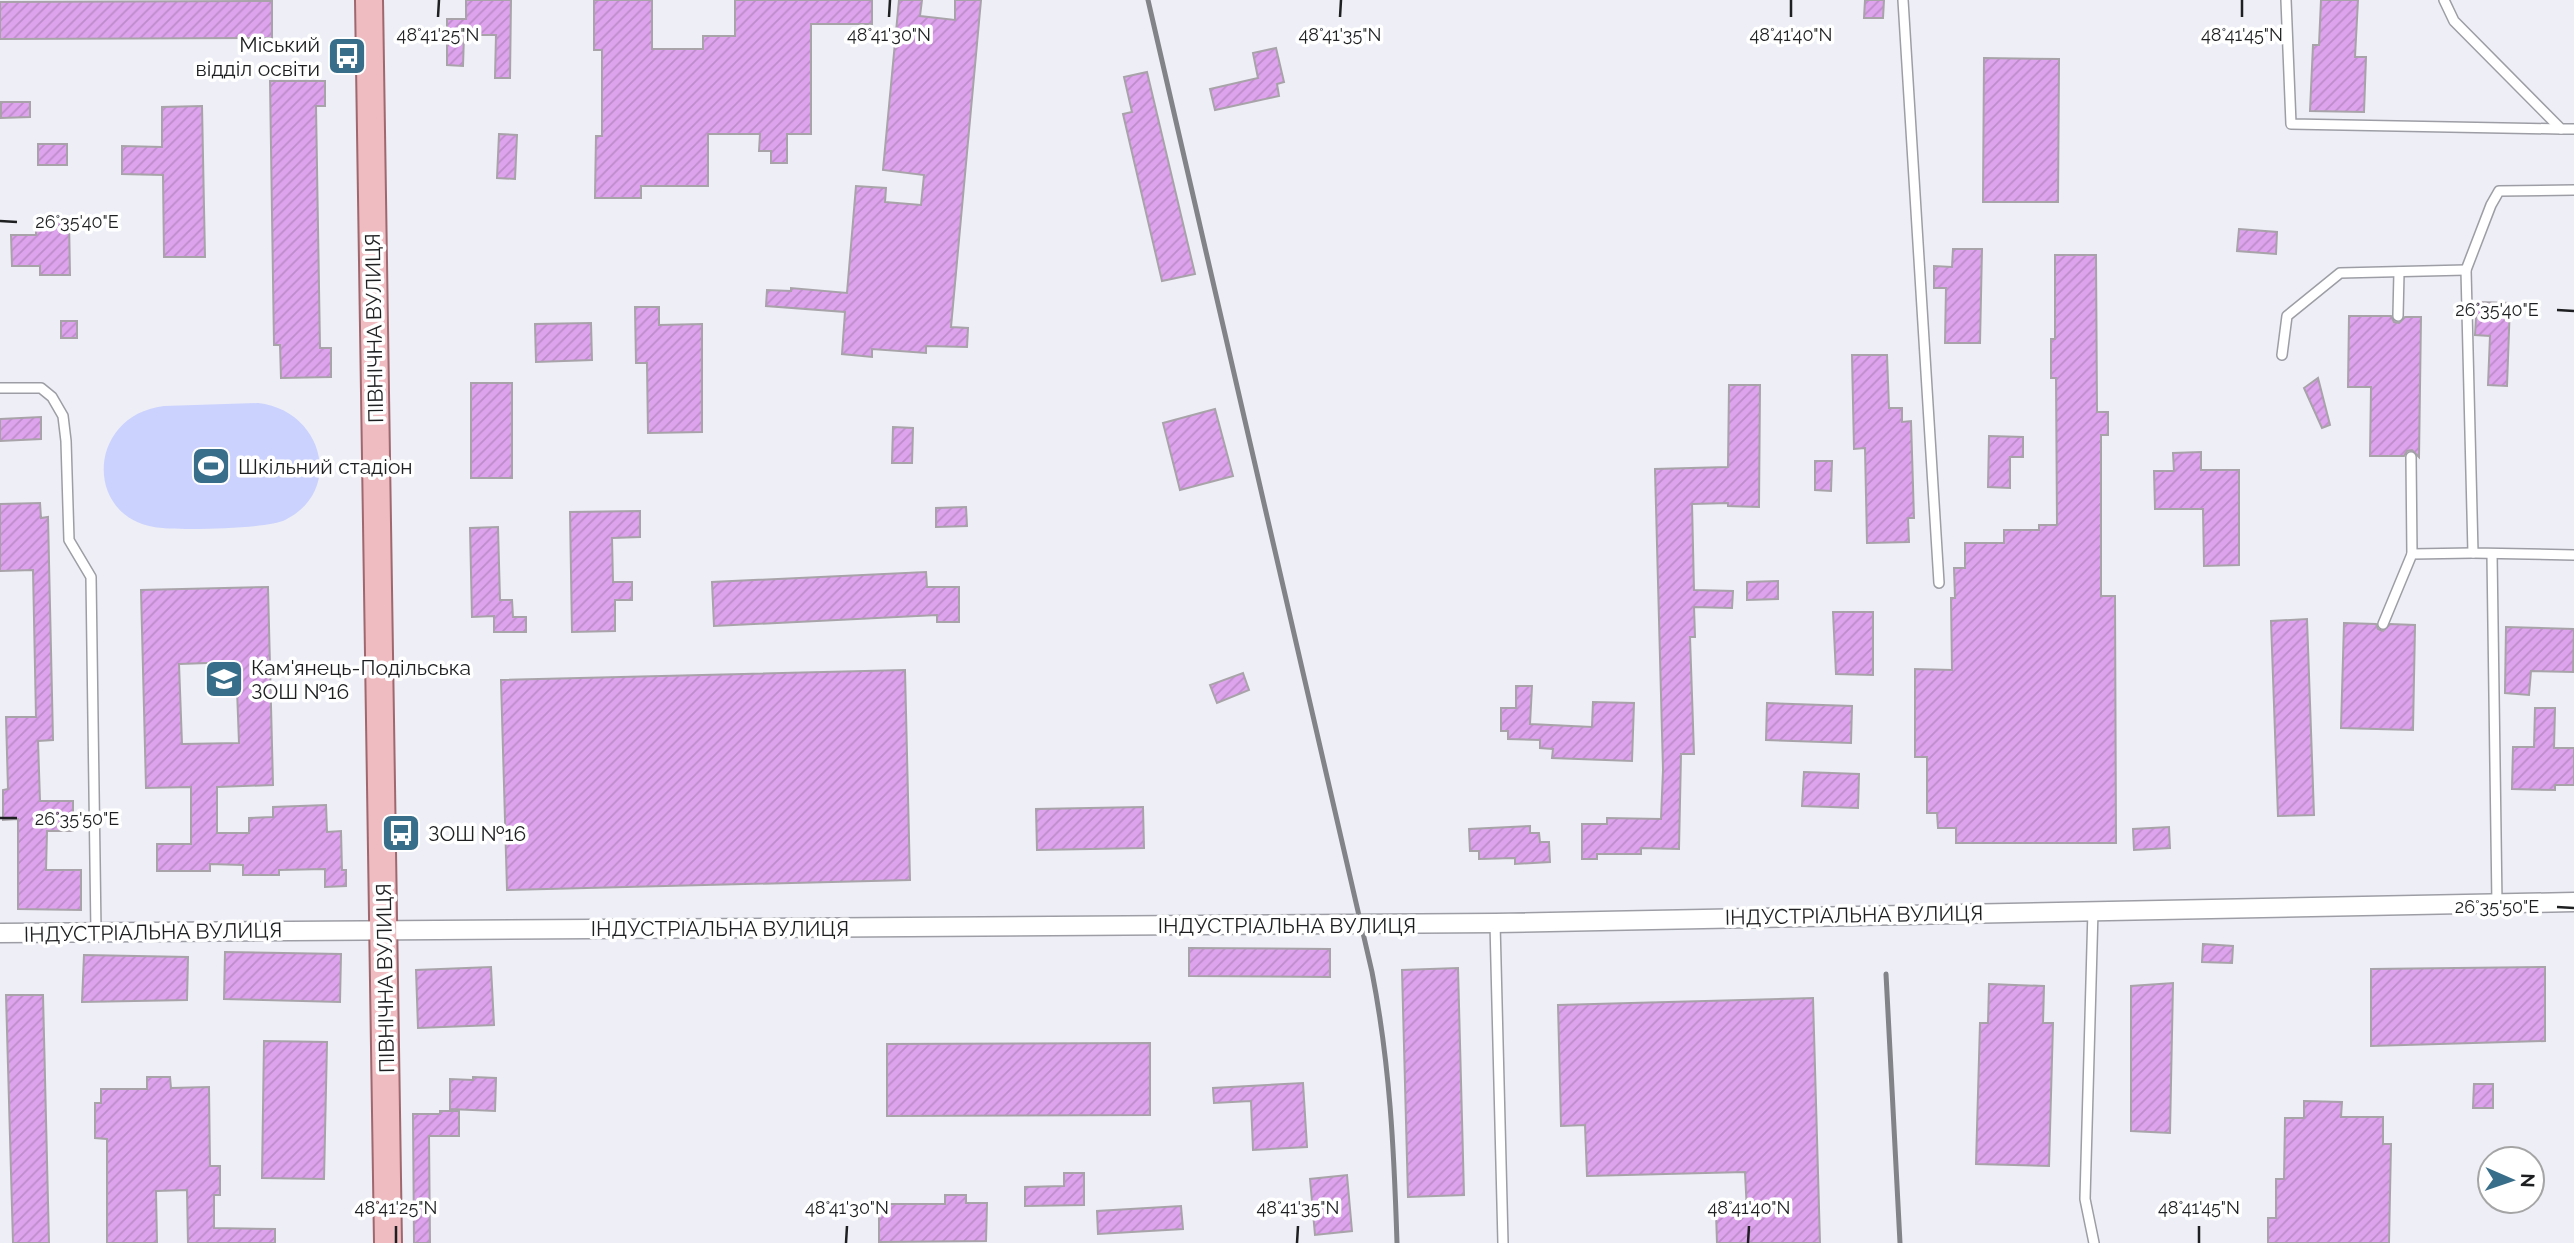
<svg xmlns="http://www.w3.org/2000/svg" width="2574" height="1243" viewBox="0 0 2574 1243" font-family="Raleway,sans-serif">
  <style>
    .park { fill: #cbd2fd }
    .building { fill: url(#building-hatch); stroke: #a8a3a9; stroke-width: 2; fill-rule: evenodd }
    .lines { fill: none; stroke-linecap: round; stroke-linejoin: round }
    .service-casing { stroke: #9d9ea5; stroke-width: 12 }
    .minor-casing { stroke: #9d9ea5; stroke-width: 21 }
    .primary-casing { stroke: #9f686e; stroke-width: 30 }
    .service { stroke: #fff; stroke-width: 9 }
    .minor { stroke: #fff; stroke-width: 18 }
    .primary { stroke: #efbcc1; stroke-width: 26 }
    .rail { stroke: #828388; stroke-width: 5 }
    .ticks { fill: none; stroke: #1e1f21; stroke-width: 2.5 }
    .labels { text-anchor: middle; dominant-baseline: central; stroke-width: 7; stroke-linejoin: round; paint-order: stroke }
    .poi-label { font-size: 21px; fill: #1e1f21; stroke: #fff; text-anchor: start }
    .street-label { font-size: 21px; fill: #1e1f21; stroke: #fff }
    .ticks-label { font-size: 18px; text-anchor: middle; fill: #1e1f21; stroke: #fff; stroke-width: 7; stroke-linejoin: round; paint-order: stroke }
  </style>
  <defs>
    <pattern id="building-hatch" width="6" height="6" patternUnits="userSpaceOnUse" patternTransform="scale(1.75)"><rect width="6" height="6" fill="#dda3ec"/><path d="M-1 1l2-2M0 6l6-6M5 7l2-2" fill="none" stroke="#bd8cca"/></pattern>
  </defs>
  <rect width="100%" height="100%" fill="#edeef6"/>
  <path class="park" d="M258 403C322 410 345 490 285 520 268 529 175 531 154 527 83 515 88 415 164 406Z"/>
  <g class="building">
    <path d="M466 0H511L510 78H495L496 35H464L463 66 447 65V19H466Z"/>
    <path d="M594 0H652V49H703V36H735V0H872V24H811V134H787V163H771V151H759L760 134H708V186H641V198H595L596 136H602V50H594Z"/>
    <path d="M899 0H922L920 16 955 20V0H981L951 327 968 328 967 347 926 346V353L872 349V357L842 354 845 312 766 306 767 290 791 291V288L847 293 856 186 886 188 885 202 921 205 924 175 883 170Z"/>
    <path d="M1865 0H1884L1883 18H1864Z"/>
    <path d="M2321 0H2358L2355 57H2366L2364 112 2310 111 2313 45H2319Z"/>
    <path d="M272 1V38L0 39V2Z"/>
    <path d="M1276 48 1284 82 1277 84 1279 96 1215 110 1210 89 1258 78 1253 53Z"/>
    <path d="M1984 58 2059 59 2058 202H1983Z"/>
    <path d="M1147 72 1195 274 1162 281 1123 114 1132 112 1124 77Z"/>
    <path d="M270 81H325V106H316L320 348H331V377L281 378 280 345H274Z"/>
    <path d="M1 102H30V117L1 118Z"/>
    <path d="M202 106 205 257H164L163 175 122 174V146L162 147V107Z"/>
    <path d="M499 134 517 135 515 179 497 178Z"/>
    <rect x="38" y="144" width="29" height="21"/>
    <path d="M36 220H69L70 275H40V266H12L11 235H36Z"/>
    <path d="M2239 229 2277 232 2276 254 2237 251Z"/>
    <path d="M1953 249H1982L1980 343H1945L1946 288H1934V266L1952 267Z"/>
    <path d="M2055 255H2096L2097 412H2108V435H2101V596H2115L2116 843H1956V828H1938L1937 813H1927V757H1915V669L1952 670 1951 598H1955L1954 568H1965V543H2004V530H2039V525H2057L2056 378H2051V339H2055Z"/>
    <path d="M2477 302 2510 303 2507 386 2488 385 2490 336 2475 335Z"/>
    <path d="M635 307H659V325L702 324V432L648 433 647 363H636Z"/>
    <path d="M2349 316H2391L2394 322 2399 323 2405 317H2421L2419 457 2412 450 2407 451 2404 456H2370L2371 387H2348Z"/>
    <rect x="61" y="321" width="16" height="17"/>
    <path d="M591 323 592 360 536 362 535 324Z"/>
    <path d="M1852 355H1887L1889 408H1902V422L1911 421 1914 518H1908L1909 542 1867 543 1865 448 1854 449Z"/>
    <path d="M2318 378 2330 425 2322 428 2304 388Z"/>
    <rect x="471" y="383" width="41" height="95"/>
    <path d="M1729 385H1760L1759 507 1728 506V503L1692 504 1694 590 1733 591 1732 608 1694 607 1695 637H1690L1694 754H1681L1679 849 1641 848V854H1597V859H1582V824H1607V818L1661 819 1663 770 1655 469 1728 467Z"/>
    <path d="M1215 409 1233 476 1180 490 1163 423Z"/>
    <path d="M41 417V439L0 441V419Z"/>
    <path d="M893 427 913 428 912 463H892Z"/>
    <path d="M1989 436 2023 437V457H2010V488L1988 487Z"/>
    <path d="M2201 452V470H2239V565L2204 566 2203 509H2155L2154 471H2174L2173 453Z"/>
    <path d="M1815 461H1832L1831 491 1815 490Z"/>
    <path d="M40 503 41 518 48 517 53 740 38 741 40 801H73V831H47L46 870H81V910L18 909V819L3 820V790L8 789 6 717H36L33 570 0 571V504Z"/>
    <path d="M966 507 967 526 936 527V508Z"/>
    <path d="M640 511V537L612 538 613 582H632V600H615V631L572 632 570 512Z"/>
    <path d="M498 527 500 600H512L513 617H526V632H494V616L472 617 470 528Z"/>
    <path d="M926 572 927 587H959V622H937V615L714 626 712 582Z"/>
    <path d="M1778 581V599L1747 600V582Z"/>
    <path d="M268 587 273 785 217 787V833H249V818L273 817V807L326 805 327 832 341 831 342 870H346V886L325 887V869L279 870V875H243V865L210 864V871H157V844H191V787L146 788 141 590ZM236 662 239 743 182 744 179 664Z"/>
    <path d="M1833 612H1873V675L1836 674Z"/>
    <path d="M2307 619 2314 815 2278 816 2271 621Z"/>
    <path d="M2344 623 2376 624 2378 629 2383 631 2390 624 2415 625 2413 730 2341 728Z"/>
    <path d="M2506 627 2574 629 2573 672 2531 671 2529 695 2505 693Z"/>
    <path d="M905 670 910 880 507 890 501 680Z"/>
    <path d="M1243 673 1249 690 1217 703 1210 685Z"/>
    <path d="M1516 686H1532L1530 724 1592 727 1593 702 1634 703 1632 761 1552 758 1553 749 1540 748V740L1508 739V731H1501V708H1516Z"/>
    <path d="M1767 703 1852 706 1851 743 1766 740Z"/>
    <path d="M2535 708H2555L2554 748H2574V785H2555V790L2512 789 2513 747H2534Z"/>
    <path d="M1804 772 1859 774 1858 808 1802 806Z"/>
    <path d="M1143 807 1144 848 1037 850 1036 809Z"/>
    <path d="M1530 826V833H1539L1540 842H1549L1550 862 1515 864V858L1479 859V851H1470L1469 829Z"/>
    <path d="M2169 827 2170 848 2134 850 2133 829Z"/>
    <path d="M2203 944 2233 946 2232 963 2202 962Z"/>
    <path d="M1189 948 1330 949V977L1189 976Z"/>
    <path d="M225 952 341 954 340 1002 224 999Z"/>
    <path d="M84 955 188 957 187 1000 82 1002Z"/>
    <path d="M491 967 494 1025 418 1028 416 970Z"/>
    <path d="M2545 967V1041L2371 1046V969Z"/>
    <path d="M1458 968 1464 1195 1408 1197 1402 970Z"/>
    <path d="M2173 983 2170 1133 2131 1131V986Z"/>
    <path d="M1989 984 2044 986 2043 1023H2053L2049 1166 1976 1164 1980 1023H1988Z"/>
    <path d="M6 995H43L49 1243H13Z"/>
    <path d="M1813 998 1820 1243H1717L1716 1213 1747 1212 1745 1172 1587 1176 1585 1125 1561 1126 1558 1005Z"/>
    <path d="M264 1041 327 1042 324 1179 262 1178Z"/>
    <path d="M1150 1043V1115L887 1116V1044Z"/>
    <path d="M147 1077H170L171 1088 209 1087 210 1166H220V1195H214V1228L275 1229V1243H188L187 1190 156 1191 157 1243H107V1139L95 1138V1103H101V1089H147Z"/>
    <path d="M473 1077 496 1078 495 1111 450 1109V1079L473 1080Z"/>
    <path d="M1303 1083 1307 1147 1253 1150 1251 1101 1214 1103 1213 1088Z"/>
    <path d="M2474 1084H2493V1108H2473Z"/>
    <path d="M2304 1101 2342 1102 2341 1117H2383V1144H2391L2389 1243H2268V1218H2276V1179H2284L2285 1118H2304Z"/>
    <path d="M440 1111H459V1136H429L430 1243H414L413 1114H440Z"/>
    <path d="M1064 1173H1084V1205L1025 1206V1187L1064 1186Z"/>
    <path d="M1347 1175 1352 1231 1315 1235 1310 1179Z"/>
    <path d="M945 1195H966V1203H987L986 1241 879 1242V1204H945Z"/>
    <path d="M1181 1206 1183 1229 1098 1234 1097 1211Z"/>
  </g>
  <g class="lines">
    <g class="service-casing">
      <g id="service">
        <path d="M1903 0 1939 583"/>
        <path d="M2286 0 2291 124 2561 129"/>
        <path d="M2444 0 2454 21 2561 129H2574"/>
        <path d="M2574 190 2499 191 2491 205 2466 270 2473 553 2574 555"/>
        <path d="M2398 316 2399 272"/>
        <path d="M2282 355 2287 316 2340 273 2466 270"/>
        <path d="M0 388H41L52 397 63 416 66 441 69 540 91 577 96 932"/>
        <path d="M2411 457 2412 554"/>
        <path d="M2492 554 2497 904"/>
        <path d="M2383 624 2412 554 2473 553"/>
        <path d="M2093 910 2085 1199 2094 1243"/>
        <path d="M1495 923 1503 1243"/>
      </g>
    </g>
    <g class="minor-casing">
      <path id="minor" d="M0 933 1495 923 2574 902"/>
    </g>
    <g class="primary-casing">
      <path id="primary" d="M369 0 388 1243"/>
    </g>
    <use href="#service" class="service"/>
    <use href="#minor" class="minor"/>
    <use href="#primary" class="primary"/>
    <g class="rail">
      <path d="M1148 0 1372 972C1390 1065 1394 1149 1397 1243"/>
      <path d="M1886 974 1900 1243"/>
    </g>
  </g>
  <path class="ticks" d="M438 17 439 0M889 17 890 0M1340 17 1341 0M1791 17V0M2242 17V0M0 221 17 222M2557 310 2574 311M0 818H17M2557 907 2574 908M396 1243V1226M846 1243 847 1226M1297 1243 1298 1226M1748 1243 1749 1226M2199 1243V1226"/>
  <defs>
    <g id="bus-square" transform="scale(2.0125)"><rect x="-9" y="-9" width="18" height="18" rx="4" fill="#386e8a" stroke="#fff"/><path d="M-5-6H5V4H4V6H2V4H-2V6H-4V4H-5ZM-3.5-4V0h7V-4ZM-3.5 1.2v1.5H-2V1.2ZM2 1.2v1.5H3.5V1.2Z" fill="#fff"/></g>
    <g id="stadium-square" transform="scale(2.0125)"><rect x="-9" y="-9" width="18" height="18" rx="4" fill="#386e8a" stroke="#fff"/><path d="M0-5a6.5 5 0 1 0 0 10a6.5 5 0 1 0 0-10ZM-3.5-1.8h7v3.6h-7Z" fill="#fff"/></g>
    <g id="school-square" transform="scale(2.0125)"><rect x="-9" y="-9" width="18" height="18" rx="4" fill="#386e8a" stroke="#fff"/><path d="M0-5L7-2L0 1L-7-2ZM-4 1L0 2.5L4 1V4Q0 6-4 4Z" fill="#fff"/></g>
  </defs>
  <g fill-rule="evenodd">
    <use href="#bus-square" x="347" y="56"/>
    <use href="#stadium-square" x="211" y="466"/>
    <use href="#school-square" x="224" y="679"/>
    <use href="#bus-square" x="401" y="833"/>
  </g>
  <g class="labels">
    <g class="poi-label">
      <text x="320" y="44" text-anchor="end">Міський<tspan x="320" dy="24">відділ освіти</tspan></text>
      <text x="238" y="466">Шкільний стадіон</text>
      <text x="251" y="667">Кам'янець-Подільська<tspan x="251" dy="24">ЗОШ №16</tspan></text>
      <text x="428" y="833">ЗОШ №16</text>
    </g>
    <g class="street-label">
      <text transform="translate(374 328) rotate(-91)">ПІВНІЧНА ВУЛИЦЯ</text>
      <text transform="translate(1854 915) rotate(-1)">ІНДУСТРІАЛЬНА ВУЛИЦЯ</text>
      <text x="1287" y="925">ІНДУСТРІАЛЬНА ВУЛИЦЯ</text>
      <text x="720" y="928">ІНДУСТРІАЛЬНА ВУЛИЦЯ</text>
      <text transform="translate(153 932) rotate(-1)">ІНДУСТРІАЛЬНА ВУЛИЦЯ</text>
      <text transform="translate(385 978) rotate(-91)">ПІВНІЧНА ВУЛИЦЯ</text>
    </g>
  </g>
  <g class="ticks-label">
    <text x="438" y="41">48°41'25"N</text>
    <text x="889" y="41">48°41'30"N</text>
    <text x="1340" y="41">48°41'35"N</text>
    <text x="1791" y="41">48°41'40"N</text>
    <text x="2242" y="41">48°41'45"N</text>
    <text x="77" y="228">26°35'40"E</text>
    <text x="2497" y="316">26°35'40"E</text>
    <text x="77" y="825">26°35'50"E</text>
    <text x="2497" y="913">26°35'50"E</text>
    <text x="396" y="1214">48°41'25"N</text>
    <text x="847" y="1214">48°41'30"N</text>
    <text x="1298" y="1214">48°41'35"N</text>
    <text x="1749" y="1214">48°41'40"N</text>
    <text x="2199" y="1214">48°41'45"N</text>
  </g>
  <g transform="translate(2511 1180) rotate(92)"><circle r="33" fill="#ffffff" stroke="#a5a5a6" stroke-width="2"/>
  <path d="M0-5L12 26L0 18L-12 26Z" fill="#386e8a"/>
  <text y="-10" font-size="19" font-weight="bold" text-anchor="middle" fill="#1e1f21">N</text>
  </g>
</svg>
